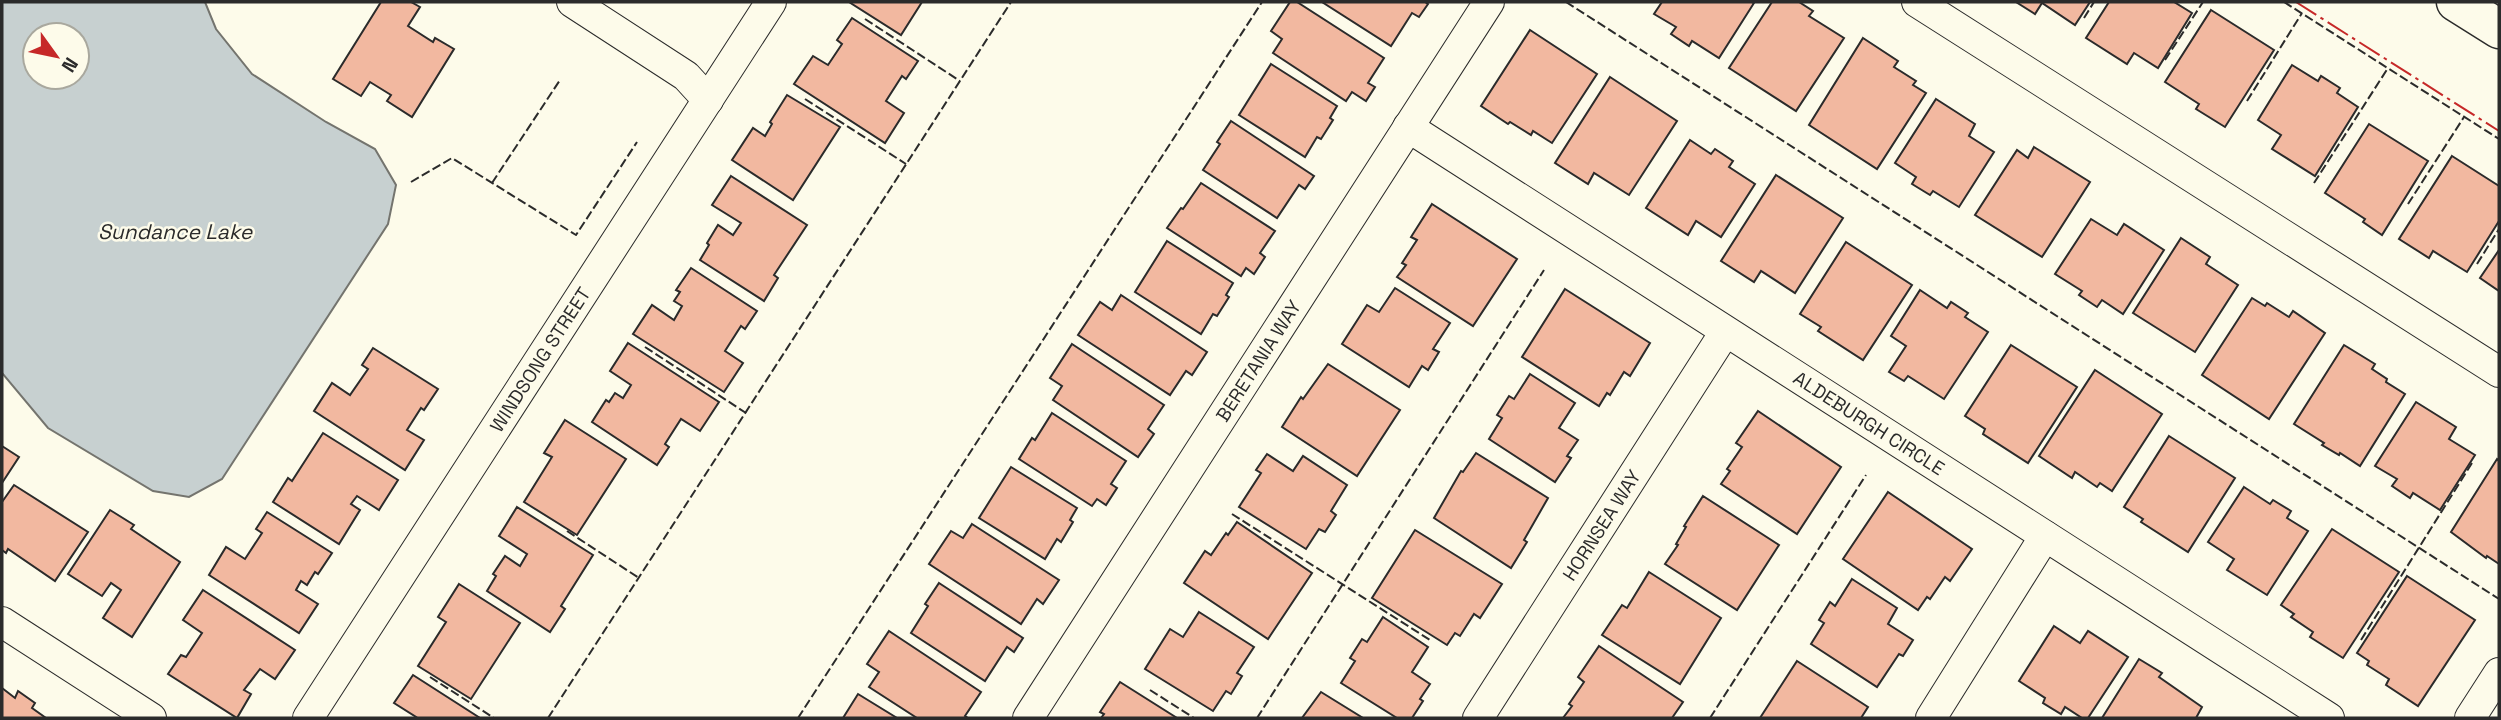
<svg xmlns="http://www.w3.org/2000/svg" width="2501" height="720" viewBox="0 0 2501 720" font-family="'Space Grotesk',sans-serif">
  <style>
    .water { fill: #c7d0d0; stroke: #74746e; stroke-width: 2; fill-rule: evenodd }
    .building { fill: #f2b8a0; stroke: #2b2b2b; stroke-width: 2 }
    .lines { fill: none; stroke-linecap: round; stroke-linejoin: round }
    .street-casing { stroke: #2b2b2b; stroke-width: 32 }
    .secondary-casing { stroke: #2b2b2b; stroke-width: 41 }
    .street { stroke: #fdfbea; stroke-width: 30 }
    .secondary { stroke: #fdfbea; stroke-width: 38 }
    .fence { stroke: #2b2b2b; stroke-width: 2; stroke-dasharray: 9 3.5; stroke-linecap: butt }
    .power { stroke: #c62828; stroke-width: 2; stroke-dasharray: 24 5 3.5 5; stroke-linecap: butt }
    .labels { text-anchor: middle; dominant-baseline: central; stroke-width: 5; stroke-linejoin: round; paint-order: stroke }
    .street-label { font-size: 19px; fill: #2b2b2b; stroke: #fdfbea }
    .water-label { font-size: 21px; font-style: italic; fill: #2b2b2b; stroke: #fdfbea }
  </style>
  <rect width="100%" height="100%" fill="#fdfbea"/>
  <path class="water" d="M2 2H205L216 29 252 74 326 122 375 149 396 185 388 224 222 479 189 497 153 491 48 428 2 373ZM35 35H77V77H35Z"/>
  <g class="building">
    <path d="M381 2H411L420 7 408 26 433 42 435 38 454 49 412 117 387 101 391 95 370 82 361 96 333 79Z"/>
    <path d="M849 2H922L901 35Z"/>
    <path d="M1290 2H1297L1384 58 1368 83 1375 87 1366 101 1352 92 1346 101 1273 53 1282 39 1271 31Z"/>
    <path d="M1322 2H1425L1428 4 1419 17 1412 13 1391 46Z"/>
    <path d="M1662 2H1752L1754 3 1719 58 1692 41 1689 46 1671 34 1676 27 1654 14Z"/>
    <path d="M1772 2H1799L1813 11 1809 16 1844 38 1796 111 1729 68Z"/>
    <path d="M2016 2H2090L2075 25 2042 3 2035 14Z"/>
    <path d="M2109 2H2174L2192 13 2158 68 2134 53 2127 64 2086 38Z"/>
    <path d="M2211 10 2274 50 2225 127 2196 109 2199 104 2165 82Z"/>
    <path d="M852 18 918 61 906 79 902 76 886 101 904 113 885 143 794 84 813 56 828 65 842 44 837 40Z"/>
    <path d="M1530 30 1597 74 1552 143 1533 131 1531 135 1510 122 1508 124 1481 106Z"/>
    <path d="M1863 38 1898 61 1894 67 1916 81 1913 85 1926 93 1877 169 1809 125Z"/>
    <path d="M1271 64 1337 106 1330 118 1333 120 1321 139 1317 137 1305 157 1239 115Z"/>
    <path d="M2292 65 2318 81 2321 76 2340 88 2337 93 2358 107 2315 176 2272 149 2281 135 2258 120Z"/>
    <path d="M1610 77 1677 121 1629 195 1594 173 1588 184 1555 163Z"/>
    <path d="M787 95 840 127 793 200 732 160 753 128 765 136 772 124 770 122Z"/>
    <path d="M1936 99 1975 124 1969 136 1994 152 1959 207 1933 191 1930 195 1912 184 1916 177 1895 163Z"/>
    <path d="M1231 121 1314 176 1305 189 1299 185 1277 218 1203 170 1220 144 1217 142Z"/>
    <path d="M2369 124 2428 161 2382 235 2363 222 2365 219 2325 193Z"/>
    <path d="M1690 140 1711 154 1715 149 1733 161 1729 167 1755 184 1721 237 1696 221 1688 235 1646 208Z"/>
    <path d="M2034 147 2090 182 2042 257 1975 215 2017 150 2028 158Z"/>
    <path d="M2452 156 2499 186V221L2467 272 2433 251 2429 258 2399 239Z"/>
    <path d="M1776 175 1843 218 1795 293 1761 271 1754 282 1721 261Z"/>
    <path d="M731 176 807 225 774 275 778 278 764 301 700 260 709 245 707 243 718 225 733 235 741 223 712 205Z"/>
    <path d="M1201 183 1275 231 1260 253 1265 257 1254 274 1246 268 1241 276 1167 228 1181 208 1183 209Z"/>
    <path d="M1432 204 1517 259 1473 326 1397 277 1406 265 1402 263 1417 240 1411 237Z"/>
    <path d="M2091 219 2117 235 2124 224 2164 250 2123 314 2102 300 2097 307 2079 295 2082 291 2055 274Z"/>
    <path d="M2181 238 2210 257 2206 264 2238 285 2195 352 2133 313Z"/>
    <path d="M1167 241 1233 283 1226 295 1229 297 1217 316 1213 314 1201 334 1135 292Z"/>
    <path d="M1846 242 1912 285 1863 360 1818 331 1821 327 1800 314Z"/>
    <path d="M2499 250V291L2480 278Z"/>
    <path d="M691 268 757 311 745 329 741 326 725 351 743 363 724 392 633 334 652 305 674 320 682 306 674 301 680 292 676 290Z"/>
    <path d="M1395 288 1450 323 1433 349 1439 352 1428 370 1422 366 1409 387 1342 344 1367 305 1379 312Z"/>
    <path d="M1565 289 1650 343 1630 376 1624 372 1610 395 1607 393 1599 406 1522 357Z"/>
    <path d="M1920 290 1947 308 1951 302 1968 313 1965 317 1988 332 1944 399 1908 376 1904 381 1889 372 1906 346 1891 336Z"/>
    <path d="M1121 295 1207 352 1192 375 1186 371 1170 395 1078 335 1100 302 1112 310Z"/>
    <path d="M2252 298 2265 306 2267 303 2289 317 2293 311 2325 333 2269 419 2202 375Z"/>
    <path d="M628 343 719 402 700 431 681 419 665 444 669 447 657 465 592 422 606 400 609 402 615 393 623 398 631 385 610 371Z"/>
    <path d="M1072 344 1164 405 1148 429 1154 434 1138 457 1053 400 1062 386 1050 378Z"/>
    <path d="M2011 345 2077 387 2028 463 1983 434 1985 429 1965 416Z"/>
    <path d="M2344 345 2375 364 2372 369 2387 379 2386 382 2405 394 2360 466 2340 453 2339 455 2322 445 2324 443 2294 424Z"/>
    <path d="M373 348 438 389 424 410 421 408 407 430 424 440 405 470 314 411 332 383 350 395 368 369 362 365Z"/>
    <path d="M1328 364 1400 410 1357 476 1282 427 1301 397 1303 399Z"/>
    <path d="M2095 370 2162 414 2112 491 2100 483 2097 487 2075 472 2072 478 2039 456Z"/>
    <path d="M1530 374 1575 403 1559 428 1578 440 1567 456 1571 458 1555 482 1489 439 1502 418 1497 415 1509 396 1514 399Z"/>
    <path d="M2416 402 2456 427 2449 439 2475 455 2440 510 2413 493 2410 498 2392 486 2397 479 2375 466Z"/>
    <path d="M1758 411 1841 467 1797 534 1721 484 1730 471 1727 469 1742 447 1736 443Z"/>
    <path d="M1052 413 1126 461 1111 484 1117 488 1106 505 1097 499 1092 506 1019 459 1032 438 1035 440Z"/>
    <path d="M565 420 626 459 577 535 524 502 552 457 544 453Z"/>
    <path d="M323 433 398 480 379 510 357 496 351 504 360 510 339 544 273 502 288 478 292 481Z"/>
    <path d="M2169 436 2235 478 2188 552 2141 522 2143 519 2124 507Z"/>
    <path d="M2 446 19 457 2 483Z"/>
    <path d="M1476 453 1548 498 1524 540 1527 542 1511 568 1434 518 1461 471 1463 472Z"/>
    <path d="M1267 454 1293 471 1303 456 1347 485 1331 511 1336 515 1325 532 1319 529 1306 549 1239 507 1261 473 1256 470Z"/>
    <path d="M2497 459 2499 461V564L2487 556 2486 558 2451 532Z"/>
    <path d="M1011 467 1077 508 1070 520 1073 522 1061 542 1057 539 1045 559 979 518Z"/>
    <path d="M14 485 88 532 55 581 8 549 6 553 2 550V502Z"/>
    <path d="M2244 487 2270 504 2273 500 2291 511 2287 518 2308 531 2267 595 2227 570 2234 559 2208 542Z"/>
    <path d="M1888 492 1972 549 1950 581 1945 577 1930 599 1927 597 1918 610 1843 559Z"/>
    <path d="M1703 496 1779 545 1737 610 1665 564 1678 545 1676 544 1686 527 1684 526Z"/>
    <path d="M517 507 593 555 561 606 565 609 550 632 487 591 496 576 493 574 505 556 520 566 527 554 499 536Z"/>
    <path d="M110 510 134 525 131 529 180 562 132 637 103 618 121 590 111 583 102 596 68 574Z"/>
    <path d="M267 512 332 553 318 574 315 572 307 585 301 581 296 590 318 604 299 633 209 575 226 547 245 559 262 533 256 529Z"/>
    <path d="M1237 522 1312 573 1268 639 1184 583 1205 551 1211 555 1226 533 1228 535Z"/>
    <path d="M972 524 1059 580 1043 604 1037 599 1021 624 929 564 951 531 963 538Z"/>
    <path d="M2332 529 2399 572 2343 658 2310 637 2313 632 2291 617 2294 614 2281 605Z"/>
    <path d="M1415 530 1502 584 1480 618 1474 614 1460 636 1455 633 1447 645 1372 598Z"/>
    <path d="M1649 572 1721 618 1680 684 1602 635 1622 605 1627 608Z"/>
    <path d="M2407 576 2475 620 2418 706 2386 685 2389 679 2367 665 2369 661 2357 653Z"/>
    <path d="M1852 579 1897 608 1888 624 1913 640 1903 656 1899 654 1877 687 1811 644 1824 623 1819 620 1830 602 1835 606Z"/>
    <path d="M939 583 1023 638 1014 652 1007 647 985 681 911 633 928 606 925 604Z"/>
    <path d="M459 584 520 623 471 699 418 666 446 622 438 617Z"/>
    <path d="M203 590 295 650 275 679 260 669 244 690 251 694 237 718 168 674 181 655 186 657 202 633 183 620Z"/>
    <path d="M1199 612 1254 647 1237 673 1242 676 1231 694 1226 691 1213 711 1145 669 1170 629 1183 637Z"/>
    <path d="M1383 617 1428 647 1412 672 1430 684 1420 699 1423 701 1412 718H1397L1341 683 1355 661 1350 658 1362 639 1367 642Z"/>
    <path d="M2054 626 2080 643 2088 631 2128 657 2088 718H2082L2065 707 2061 714 2043 703 2045 698 2019 681Z"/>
    <path d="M889 631 981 692 965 716 968 718H917L869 687 879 672 867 664Z"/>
    <path d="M1599 646 1683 702 1672 718H1563L1572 706 1569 704 1584 682 1578 677Z"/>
    <path d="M2139 659 2162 673 2159 677 2202 707 2196 718H2102Z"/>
    <path d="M1797 661 1868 707 1861 718H1760Z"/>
    <path d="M413 675 480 718H415L416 717 394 703Z"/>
    <path d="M1120 682 1177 718H1101L1104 714 1100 712Z"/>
    <path d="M2 688 15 698 18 691 35 703 32 708 46 718H2Z"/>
    <path d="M1321 692 1363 718H1302Z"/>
    <path d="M858 694 897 718H843Z"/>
  </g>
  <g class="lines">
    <g class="street-casing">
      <g id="street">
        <path d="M572 2 686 76 708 100"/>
        <path d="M1917 2 2499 372"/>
        <path id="s1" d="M1408 127 2329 718"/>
        <path d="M2 622 151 718"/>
        <path id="s2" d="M308 718 771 2"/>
        <path id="s3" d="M1028 718 1489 2"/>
        <path id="s4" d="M1478 718 1725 332"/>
        <path d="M1931 718 2045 536"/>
        <path d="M2470 718 2499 673"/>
      </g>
    </g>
    <g class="secondary-casing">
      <path id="secondary" d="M2456 2 2499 29"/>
    </g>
    <use href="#street" class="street"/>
    <use href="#secondary" class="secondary"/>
    <g class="fence">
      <path d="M1566 2 2499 599"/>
      <path d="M2284 2 2499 139"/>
      <path d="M2084 18 2094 2"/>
      <path d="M865 19 960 81"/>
      <path d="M2165 60 2203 2"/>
      <path d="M805 99 906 164"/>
      <path d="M2247 101 2302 13"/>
      <path d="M411 182 452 158 576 235 637 142"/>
      <path d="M492 183 560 80"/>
      <path d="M2314 183 2388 68"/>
      <path d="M2408 204 2464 117"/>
      <path d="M2477 264 2499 229"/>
      <path d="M645 347 746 413"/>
      <path d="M1232 514 1430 640"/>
      <path d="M567 531 639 578"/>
      <path d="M2361 640 2472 463"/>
      <path d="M430 677 494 718"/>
      <path d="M1150 690 1194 718"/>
      <path d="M548 718 1011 2"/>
      <path d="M798 718 1262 2"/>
      <path d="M1257 718 1544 270"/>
      <path d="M1710 718 1866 475"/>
    </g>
    <path class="power" d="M2296 2 2499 131"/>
  </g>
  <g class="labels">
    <g class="street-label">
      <text stroke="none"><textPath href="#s2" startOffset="427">WINDSONG STREET</textPath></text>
      <text stroke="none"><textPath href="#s3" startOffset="425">BERETANIA WAY</textPath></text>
      <text stroke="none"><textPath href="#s1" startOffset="548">ALDEBURGH CIRCLE</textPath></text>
      <text stroke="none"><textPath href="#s4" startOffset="229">HORNSEA WAY</textPath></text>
    </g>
    <g class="water-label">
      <text x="175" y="231">Sundance Lake</text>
    </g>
  </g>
  <rect width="2501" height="720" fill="none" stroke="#2b2b2b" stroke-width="7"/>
  <g transform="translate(56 56) rotate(123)"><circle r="33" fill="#fdfbea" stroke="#a9a89e" stroke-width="2"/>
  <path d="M0-5L12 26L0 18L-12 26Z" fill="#c62828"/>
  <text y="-10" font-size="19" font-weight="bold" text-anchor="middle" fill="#2b2b2b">N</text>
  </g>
</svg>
